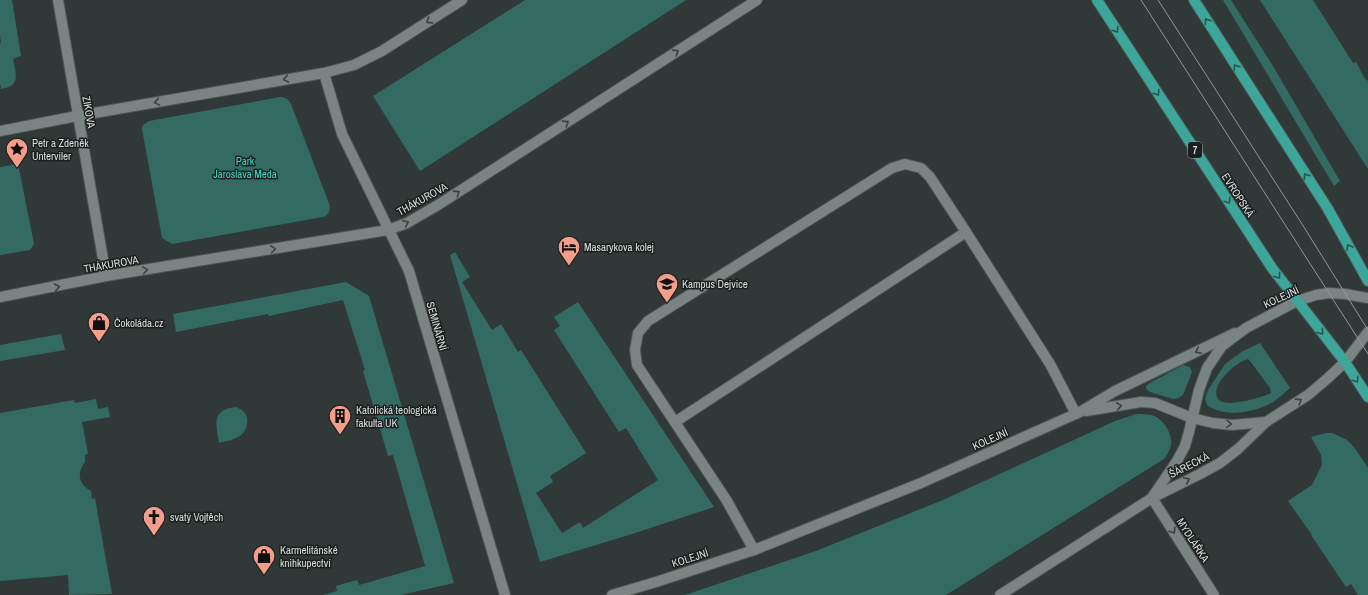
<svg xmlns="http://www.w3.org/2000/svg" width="1368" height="595" viewBox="0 0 1368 595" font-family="'Archivo Narrow',sans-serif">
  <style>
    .green { fill: #336b63; fill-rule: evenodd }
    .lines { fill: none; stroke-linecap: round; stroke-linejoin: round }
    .service-casing { stroke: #4e5554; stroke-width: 12 }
    .minor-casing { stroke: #4e5554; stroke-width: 12 }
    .tertiary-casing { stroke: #4e5554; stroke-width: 12 }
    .primary-casing { stroke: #4e5554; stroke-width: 12 }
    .service { stroke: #7a8482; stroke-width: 10 }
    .minor { stroke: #7a8482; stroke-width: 10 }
    .tertiary { stroke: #7a8482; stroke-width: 10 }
    .primary { stroke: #3ca69a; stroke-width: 10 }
    .tram { stroke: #919897; stroke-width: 1 }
    .oneway { stroke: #3c4241 }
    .oneway2 { stroke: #285550 }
    .labels { text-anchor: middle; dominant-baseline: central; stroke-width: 3; stroke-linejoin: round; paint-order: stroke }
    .shield { fill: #1b1f1e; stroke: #a0a5a4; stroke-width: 1 }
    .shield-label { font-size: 10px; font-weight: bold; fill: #d9dfde }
    .street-label { font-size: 11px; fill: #d9dfde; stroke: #1b1f1e }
    .poi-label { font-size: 11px; fill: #d9dfde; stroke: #1b1f1e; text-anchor: start }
    .park-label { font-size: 11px; fill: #42d9c6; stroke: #1b1f1e }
  </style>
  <rect width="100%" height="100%" fill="#303937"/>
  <g class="green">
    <path d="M0 0H12L21 56 13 59C16 74 21 86 1 89L0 83V43H1L0 35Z"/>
    <path d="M525 0H686L420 171 373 96Z"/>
    <path d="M1223 0H1231L1273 66 1340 181 1334 186Z"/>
    <path d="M1260 0H1313L1353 63 1356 62 1365 79 1368 81V169Z"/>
    <path d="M280 97C286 97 288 99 291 104L330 206C330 212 328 215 323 217L172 244 162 238 142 129 143 125 149 121Z"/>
    <path d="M18 164 34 244 30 250 0 255V167Z"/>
    <path d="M455 252 470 277 462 282 492 330 501 324 518 352 521 350 586 453 550 476 553 482 536 493 562 533 580 522 583 528 658 480 626 428 619 432 554 330 560 326 554 317 578 302 714 507 629 535 540 562 450 255Z"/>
    <path d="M346 282 369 296 454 583 401 595H323L337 591 336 586 357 580 359 585 425 566 393 455 388 456 363 371 365 370 343 300 269 316 268 314 176 332 173 314Z"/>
    <path d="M61 334 65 350 0 361V345Z"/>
    <path d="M1260 343 1290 388C1284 393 1279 398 1273 402 1254 413 1225 418 1207 405L1205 399 1208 390 1225 364 1243 351ZM1248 359 1250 361 1270 388 1271 393 1267 395C1257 398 1227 408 1219 400 1207 387 1237 361 1248 359Z"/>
    <path d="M1183 365 1190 367 1192 372 1183 395 1178 398 1173 399 1150 392 1146 389V386L1148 384Z"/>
    <path d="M96 399 98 409 108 407 110 417 82 422 88 454 85 455V462C76 473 79 485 91 491L92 499 95 498 112 594 69 595 68 575 0 581V413L74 400 75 403Z"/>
    <path d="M236 407C239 408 242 410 244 412 250 419 247 430 241 435 235 440 226 441 219 443 216 423 211 410 236 407Z"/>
    <path d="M1136 414C1141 414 1147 414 1152 415 1163 419 1173 433 1171 445 1170 450 1167 455 1164 459L946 595H685L816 551 943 500 1115 421Z"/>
    <path d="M1326 433H1332L1347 440 1354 447 1368 468V595H1358L1351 584 1346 587 1311 535H1312L1288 501 1312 485 1322 465 1321 455 1311 437Z"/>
  </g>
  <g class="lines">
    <g class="service-casing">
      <g id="service">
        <path d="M675 422 966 232"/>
        <path d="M754 550 727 501 637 365 635 350 638 333 648 321 892 168 905 164 921 168 930 177 966 232 1050 364 1076 414"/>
      </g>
    </g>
    <g class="minor-casing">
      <g id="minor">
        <path d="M58 0 106 276"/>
        <path d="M324 73 342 134 409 271 505 595"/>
        <path d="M0 131 77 116 324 73 354 65 382 51 462 0"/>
        <path d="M0 297 106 276 388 230 407 223 438 205 757 0"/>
        <path d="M1086 411 1141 402 1155 403 1192 418 1213 423 1232 425 1266 422"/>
        <path d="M1152 498 1214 595"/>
        <path d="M612 595 656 582 754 550 921 483 1080 412 1115 391 1235 333"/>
      </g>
    </g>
    <g class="tertiary-casing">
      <g id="tertiary">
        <path d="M1153 496 1177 461 1185 446 1189 432 1199 390 1207 368 1222 346 1246 328 1297 301 1316 295 1329 293 1345 294 1368 298"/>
        <path d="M1000 595 1152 498 1200 474 1220 463 1238 449 1266 422 1308 395 1328 378 1345 362 1368 332"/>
      </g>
    </g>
    <g class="primary-casing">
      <g id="primary">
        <path d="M1097 0 1272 268 1345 362 1368 397"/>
        <path d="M1194 0 1328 209 1368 281"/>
      </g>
    </g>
    <use href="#service" class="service"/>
    <use href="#minor" class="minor"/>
    <use href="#tertiary" class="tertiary"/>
    <use href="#primary" class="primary"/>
    <g class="tram">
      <path d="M1141 0 1368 354"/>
      <path d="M1158 0 1302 224 1368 330"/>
    </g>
  </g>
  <defs><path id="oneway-chevron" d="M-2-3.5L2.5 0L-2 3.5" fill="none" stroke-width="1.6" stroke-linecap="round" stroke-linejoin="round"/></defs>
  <g class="oneway">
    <use href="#oneway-chevron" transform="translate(429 21) rotate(147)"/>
    <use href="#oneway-chevron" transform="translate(676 52) rotate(-33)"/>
    <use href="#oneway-chevron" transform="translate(286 79) rotate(170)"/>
    <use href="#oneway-chevron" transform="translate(157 102) rotate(170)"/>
    <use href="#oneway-chevron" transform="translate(566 123) rotate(-33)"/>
    <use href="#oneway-chevron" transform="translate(457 193) rotate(-33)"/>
    <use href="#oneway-chevron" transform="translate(406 223) rotate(-24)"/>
    <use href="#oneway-chevron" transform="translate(273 249) rotate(-9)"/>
    <use href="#oneway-chevron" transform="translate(145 270) rotate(-9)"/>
    <use href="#oneway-chevron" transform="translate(57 287) rotate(-12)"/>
    <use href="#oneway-chevron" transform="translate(1198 351) rotate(154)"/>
    <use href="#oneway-chevron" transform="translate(1299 401) rotate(-33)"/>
    <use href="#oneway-chevron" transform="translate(1119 406) rotate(-8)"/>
    <use href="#oneway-chevron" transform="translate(1229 424) rotate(4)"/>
    <use href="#oneway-chevron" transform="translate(1187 480) rotate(-25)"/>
    <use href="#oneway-chevron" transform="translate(1173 531) rotate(57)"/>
  </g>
  <g class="oneway2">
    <use href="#oneway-chevron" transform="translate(1207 21) rotate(-122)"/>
    <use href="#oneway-chevron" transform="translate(1116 30) rotate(57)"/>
    <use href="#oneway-chevron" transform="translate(1236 67) rotate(-123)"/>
    <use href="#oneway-chevron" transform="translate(1157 93) rotate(57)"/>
    <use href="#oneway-chevron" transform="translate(1306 176) rotate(-123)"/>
    <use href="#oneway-chevron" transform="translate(1228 201) rotate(57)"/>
    <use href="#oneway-chevron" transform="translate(1349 247) rotate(-119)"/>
    <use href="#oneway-chevron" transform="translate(1278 276) rotate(54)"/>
    <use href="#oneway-chevron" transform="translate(1321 332) rotate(52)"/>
    <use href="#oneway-chevron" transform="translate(1356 380) rotate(56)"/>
  </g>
  <defs>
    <g id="sight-pin" transform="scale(1.15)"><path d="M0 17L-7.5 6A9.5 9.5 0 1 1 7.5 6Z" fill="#f49d8b" stroke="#1b1f1e"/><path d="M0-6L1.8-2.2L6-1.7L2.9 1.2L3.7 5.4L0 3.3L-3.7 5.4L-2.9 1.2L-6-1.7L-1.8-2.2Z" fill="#111"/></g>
    <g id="hotel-pin" transform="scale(1.15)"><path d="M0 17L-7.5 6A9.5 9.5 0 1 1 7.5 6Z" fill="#f49d8b" stroke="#1b1f1e"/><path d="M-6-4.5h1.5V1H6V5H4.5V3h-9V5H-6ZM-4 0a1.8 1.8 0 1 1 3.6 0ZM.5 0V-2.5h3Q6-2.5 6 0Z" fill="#111"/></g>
    <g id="university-pin" transform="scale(1.15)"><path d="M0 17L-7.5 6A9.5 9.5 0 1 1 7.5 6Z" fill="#f49d8b" stroke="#1b1f1e"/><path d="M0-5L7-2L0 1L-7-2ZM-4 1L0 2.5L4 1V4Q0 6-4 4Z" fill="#111"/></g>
    <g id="shop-pin" transform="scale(1.15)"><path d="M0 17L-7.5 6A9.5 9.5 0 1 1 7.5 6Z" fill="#f49d8b" stroke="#1b1f1e"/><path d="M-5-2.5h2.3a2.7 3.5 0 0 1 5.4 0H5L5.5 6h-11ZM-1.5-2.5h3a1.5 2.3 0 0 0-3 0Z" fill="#111"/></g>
    <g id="building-pin" transform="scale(1.15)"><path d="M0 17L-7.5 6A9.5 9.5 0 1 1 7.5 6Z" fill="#f49d8b" stroke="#1b1f1e"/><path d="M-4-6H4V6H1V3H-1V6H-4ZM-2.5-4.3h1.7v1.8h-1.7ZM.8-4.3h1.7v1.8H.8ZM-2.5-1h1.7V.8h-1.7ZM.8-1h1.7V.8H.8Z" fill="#111"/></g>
    <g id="church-pin" transform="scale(1.15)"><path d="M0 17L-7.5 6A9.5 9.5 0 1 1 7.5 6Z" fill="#f49d8b" stroke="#1b1f1e"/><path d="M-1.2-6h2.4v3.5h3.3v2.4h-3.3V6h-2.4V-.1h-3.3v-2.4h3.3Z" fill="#111"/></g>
  </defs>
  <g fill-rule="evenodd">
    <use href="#sight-pin" x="17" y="149"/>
    <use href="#hotel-pin" x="569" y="247"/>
    <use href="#university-pin" x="667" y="284"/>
    <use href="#shop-pin" x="99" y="323"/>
    <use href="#building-pin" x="340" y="416"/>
    <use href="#church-pin" x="154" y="517"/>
    <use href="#shop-pin" x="264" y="556"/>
  </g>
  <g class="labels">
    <rect class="shield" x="1188" y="142" width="14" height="16" rx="3"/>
    <g class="shield-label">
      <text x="1195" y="150">7</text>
    </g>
    <g class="street-label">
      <text transform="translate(89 112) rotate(80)">ZIKOVA</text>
      <text transform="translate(1238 195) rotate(57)">EVROPSKÁ</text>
      <text transform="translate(422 199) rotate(-29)">THÁKUROVA</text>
      <text transform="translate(111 264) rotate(-10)">THÁKUROVA</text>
      <text transform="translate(1281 297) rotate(-25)">KOLEJNÍ</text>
      <text transform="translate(437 326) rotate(74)">SEMINÁRNÍ</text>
      <text transform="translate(990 439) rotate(-24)">KOLEJNÍ</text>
      <text transform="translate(1189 465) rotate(-27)">ŠÁRECKÁ</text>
      <text transform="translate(1193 540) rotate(57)">MYDLÁŘKA</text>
      <text transform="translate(690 558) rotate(-18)">KOLEJNÍ</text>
    </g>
    <g class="poi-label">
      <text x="32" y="143">Petr a Zdeněk<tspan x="32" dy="13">Unterviler</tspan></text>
      <text x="584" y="247">Masarykova kolej</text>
      <text x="682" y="284">Kampus Dejvice</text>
      <text x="114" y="323">Čokoláda.cz</text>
      <text x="356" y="410">Katolická teologická<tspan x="356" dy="13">fakulta UK</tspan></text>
      <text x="170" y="517">svatý Vojtěch</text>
      <text x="280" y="550">Karmelitánské<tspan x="280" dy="13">knihkupectví</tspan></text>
    </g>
    <g class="park-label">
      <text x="245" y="161">Park<tspan x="245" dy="13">Jaroslava Meda</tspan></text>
    </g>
  </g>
</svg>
